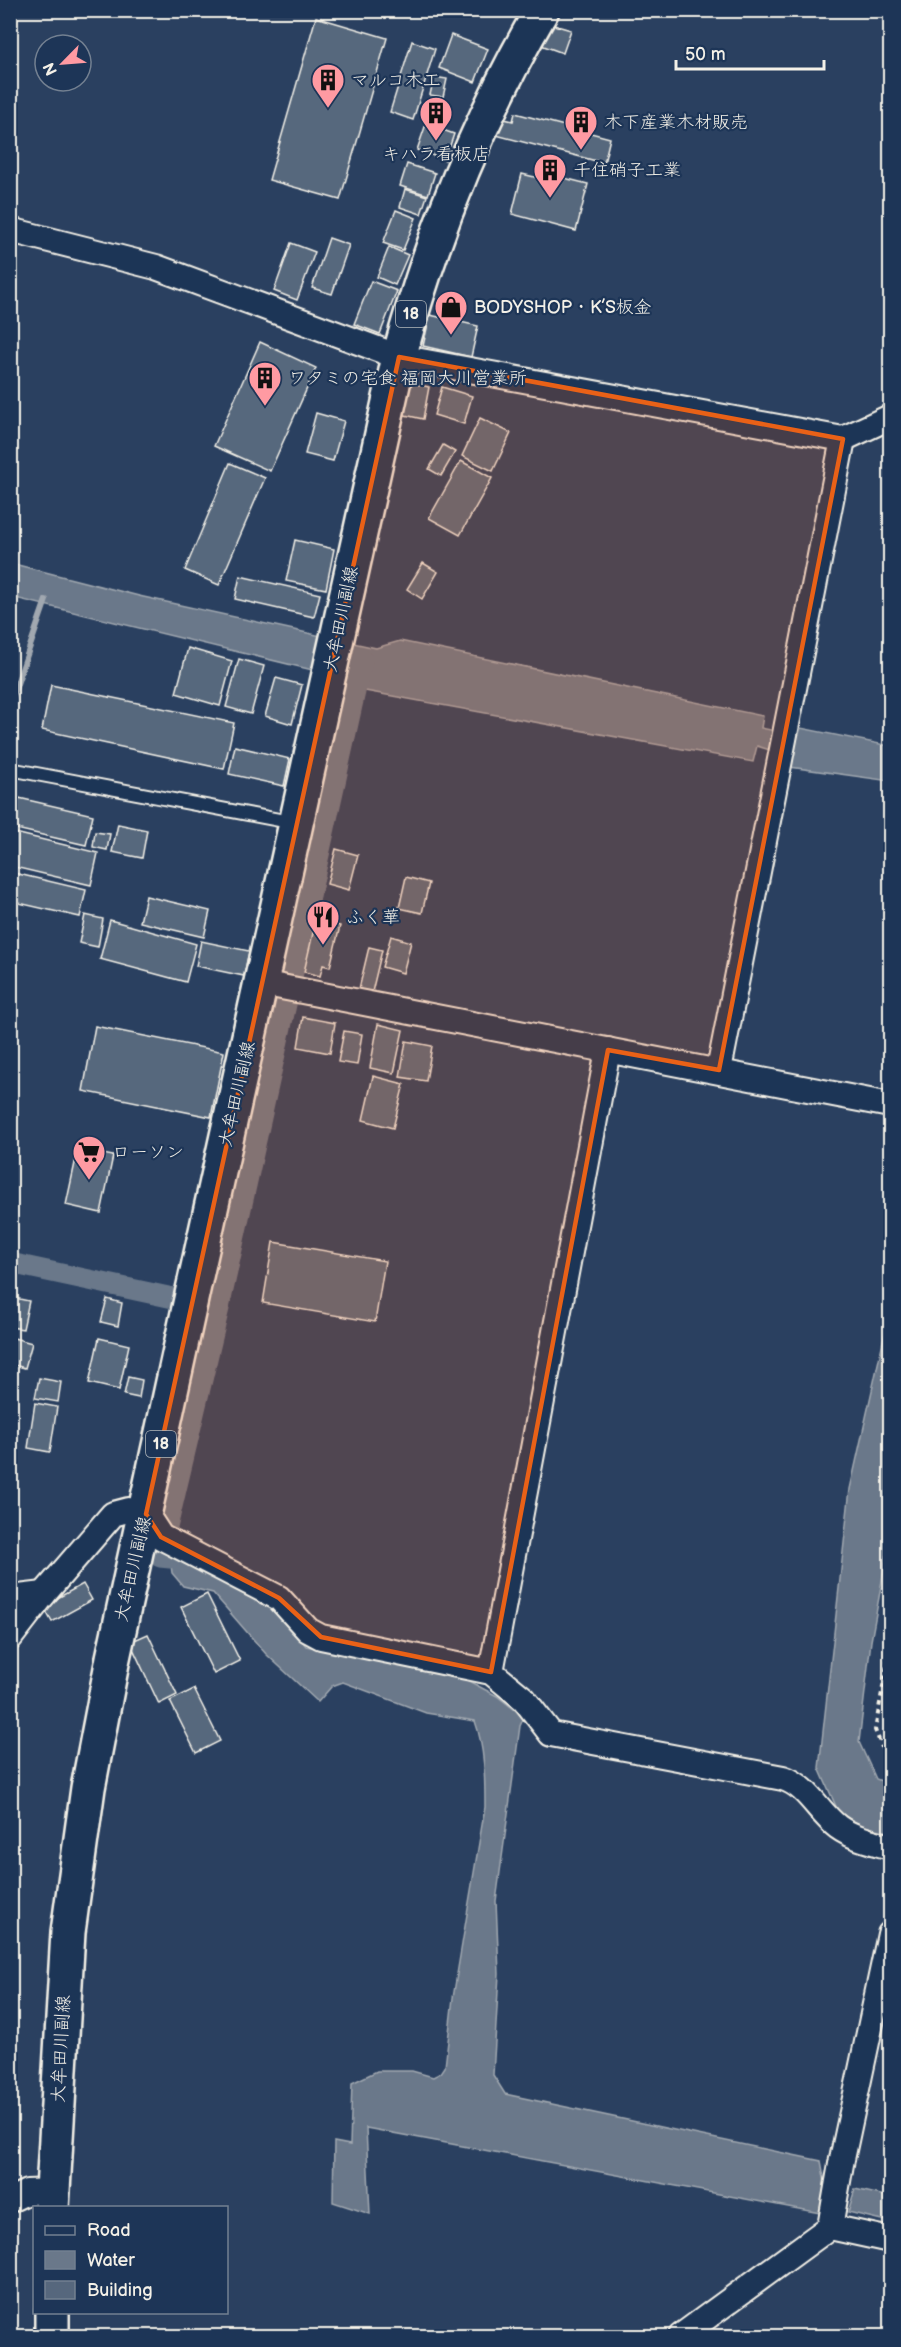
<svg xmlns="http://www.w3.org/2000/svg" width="901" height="2347" viewBox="0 0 901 2347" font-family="'Balsamiq Sans','Klee One',sans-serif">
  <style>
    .water { fill: #6a788a; stroke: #a1a8b0; stroke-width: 1.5 }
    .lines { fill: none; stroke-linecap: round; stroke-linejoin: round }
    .stream { stroke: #a1a8b0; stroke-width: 6 }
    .canal { stroke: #6a788a; stroke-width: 21 }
    .building { fill: #56677d; stroke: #f4f1e8; stroke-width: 1.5 }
    .lane-casing { stroke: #f4f1e8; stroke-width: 16 }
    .street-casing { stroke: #f4f1e8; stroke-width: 28 }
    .primary-casing { stroke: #f4f1e8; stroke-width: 38 }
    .path { stroke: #f4f1e8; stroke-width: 4; stroke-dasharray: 4.5 4.5; stroke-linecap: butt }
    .lane { stroke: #1d3557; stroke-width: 12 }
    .street { stroke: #1d3557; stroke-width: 24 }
    .primary { stroke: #1d3557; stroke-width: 33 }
    .marked { fill: #e96117; fill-opacity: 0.2; stroke: #e96117; stroke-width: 4.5; stroke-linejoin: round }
    .labels { text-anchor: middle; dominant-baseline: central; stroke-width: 4.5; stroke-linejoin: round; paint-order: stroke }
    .shield { fill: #1d3557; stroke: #b4b9bc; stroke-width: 1.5 }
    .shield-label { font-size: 16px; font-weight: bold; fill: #f4f1e8 }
    .poi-label { font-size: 18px; fill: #f4f1e8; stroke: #1d3557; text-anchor: start }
    .street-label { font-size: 18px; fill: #f4f1e8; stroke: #1d3557 }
  </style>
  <rect width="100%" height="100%" fill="#2a4060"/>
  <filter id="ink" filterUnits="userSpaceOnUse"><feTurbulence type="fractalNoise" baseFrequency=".0167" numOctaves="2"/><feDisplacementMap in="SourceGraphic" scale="12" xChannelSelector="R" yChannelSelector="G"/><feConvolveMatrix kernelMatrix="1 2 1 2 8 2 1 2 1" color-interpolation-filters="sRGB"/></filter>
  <g filter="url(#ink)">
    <g class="water">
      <path d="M10 563 139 596 376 648 400 641 763 716 761 728 798 736 801 728 890 746V781L790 767 792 757 757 746 753 762 365 691 355 686 354 680 11 597Z"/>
      <path d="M890 1310V1537L871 1641 859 1742 876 1779 890 1784V1832L843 1822 819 1768 850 1489Z"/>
      <path d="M172 1549 268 1599 306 1646 463 1678 497 1696 524 1717 520 1726 496 1901 499 1974 493 2075 505 2094 821 2161 831 2215 366 2128 370 2214 333 2202 334 2142 350 2145 352 2083 377 2071H412L433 2077 441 2073 445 2067 453 1998 485 1807C485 1779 485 1749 475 1721L426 1713 343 1682 332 1686 318 1702 266 1654 213 1593 183 1586 172 1573 170 1558Z"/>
      <path d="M855 2189 890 2197V2222L848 2212Z"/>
    </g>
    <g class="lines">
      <path class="stream" d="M10 704 46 600"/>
      <g class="canal">
        <path d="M10 1263 201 1304"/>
        <path d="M170 1558 160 1557 219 1308 362 660"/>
      </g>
    </g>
    <g class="building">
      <path d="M316 17 387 38 340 200 269 180Z"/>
      <path d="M550 24 571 30 563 53 541 45Z"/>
      <path d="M451 35 488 49 475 82 439 68Z"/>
      <path d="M412 41 435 49 413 120 390 112Z"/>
      <path d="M434 77 447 79 443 97 430 95Z"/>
      <path d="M515 113 610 138 604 163 496 135 500 118 513 121Z"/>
      <path d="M426 124 454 134 445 160 417 150Z"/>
      <path d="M407 164 435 173 428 195 400 186Z"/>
      <path d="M522 174 547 180 548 174 588 184 576 231 512 214Z"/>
      <path d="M405 189 427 196 421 214 400 207Z"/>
      <path d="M396 210 416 218 403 250 383 243Z"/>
      <path d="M329 238 349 245 332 294 312 288Z"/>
      <path d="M291 243 315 252 297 300 274 291Z"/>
      <path d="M389 247 408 255 395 285 377 277Z"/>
      <path d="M371 281 397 291 380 334 354 324Z"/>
      <path d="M430 315 478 326 471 357 423 346Z"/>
      <path d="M260 342 316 368 270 471 214 446Z"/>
      <path d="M407 382 429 387 423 419 400 414Z"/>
      <path d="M442 387 472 396 464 424 434 415Z"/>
      <path d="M316 413 344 421 333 461 305 454Z"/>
      <path d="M480 418 511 433 493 471 462 456Z"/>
      <path d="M443 445 455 452 441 476 429 469Z"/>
      <path d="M461 461 492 478 460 535 429 518Z"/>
      <path d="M230 463 265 478 219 585 185 570Z"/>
      <path d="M295 540 334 549 326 589 286 581Z"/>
      <path d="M423 563 438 572 422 599 407 589Z"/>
      <path d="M240 576 320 594 314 617 235 599Z"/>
      <path d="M188 648 232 661 220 706 176 693Z"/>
      <path d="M239 659 264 666 251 714 226 707Z"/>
      <path d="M276 678 302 685 292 724 265 716Z"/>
      <path d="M51 685 234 723 224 769 42 730Z"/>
      <path d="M235 746 290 759 284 786 229 774Z"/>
      <path d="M19 798 93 815 86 845 12 828Z"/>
      <path d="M118 824 147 830 142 858 112 852Z"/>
      <path d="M11 832 98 853 91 885 10 866Z"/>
      <path d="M95 832 110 834 107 850 93 847Z"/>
      <path d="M336 849 358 855 349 890 327 884Z"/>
      <path d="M10 872 86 890 80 917 10 901Z"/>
      <path d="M406 877 429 883 422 913 399 908Z"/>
      <path d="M146 896 210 911 204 937 140 922Z"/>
      <path d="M85 915 103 919 98 947 79 943Z"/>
      <path d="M110 920 196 944 186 982 100 959Z"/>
      <path d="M316 920 340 926 330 967 323 965 320 976 304 972Z"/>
      <path d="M391 936 411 942 403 973 382 967Z"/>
      <path d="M201 941 249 951 244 976 196 966Z"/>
      <path d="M369 947 382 950 372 992 359 989Z"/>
      <path d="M303 1017 335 1023 330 1053 298 1047Z"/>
      <path d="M378 1024 403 1030 394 1073 370 1068Z"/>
      <path d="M95 1026 224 1052 211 1117 83 1091Z"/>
      <path d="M344 1031 362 1034 357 1065 338 1062Z"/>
      <path d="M406 1041 432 1046 426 1081 400 1077Z"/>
      <path d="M373 1076 404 1084 393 1128 363 1120Z"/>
      <path d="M78 1149 113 1156 101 1213 66 1205Z"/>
      <path d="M273 1242 385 1261 375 1322 263 1303Z"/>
      <path d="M10 1297 29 1301 23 1329 10 1327Z"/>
      <path d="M107 1299 122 1303 118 1326 101 1322Z"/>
      <path d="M10 1337 32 1343 25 1368 10 1364Z"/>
      <path d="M99 1338 129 1345 119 1390 89 1383Z"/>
      <path d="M128 1377 142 1380 139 1398 124 1395Z"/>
      <path d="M39 1378 61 1382 58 1402 35 1398Z"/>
      <path d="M35 1403 57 1407 50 1452 28 1448Z"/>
      <path d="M83 1584 92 1600 52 1622 43 1606Z"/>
      <path d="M207 1594 240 1661 214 1674 181 1607Z"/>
      <path d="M148 1634 177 1695 159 1704 130 1642Z"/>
      <path d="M194 1689 220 1741 196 1753 170 1701Z"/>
    </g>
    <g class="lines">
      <g class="lane-casing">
        <path id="lane" d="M10 769 295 823"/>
      </g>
      <g class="street-casing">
        <g id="street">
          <path d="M10 230 156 267 399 357 843 439 890 417"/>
          <path d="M261 983 890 1105"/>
          <path d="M719 1070 843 439"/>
          <path d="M10 1598 44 1594"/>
          <path d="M10 1638 44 1594 113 1514 128 1510 146 1514 161 1537 279 1598 308 1630 321 1637 491 1672 524 1699 551 1734 783 1778C808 1786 818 1812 838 1827 853 1838 873 1842 890 1847"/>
          <path d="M491 1672 608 1050"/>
          <path d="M10 2200 27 2192 53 2191"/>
          <path d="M830 2227 890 2240"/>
          <path d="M681 2336 830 2227 841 2164 890 1934"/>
        </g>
      </g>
      <g class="primary-casing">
        <g id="primary">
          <path d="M52 2208 68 1932 88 1788 113 1658 193 1290 399 357C432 235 478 120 542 10"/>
          <path d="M52 2336V2312"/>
        </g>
      </g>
      <path class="path" d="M890 1649 875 1730 887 1760 890 1762"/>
      <use href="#lane" class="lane"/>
      <use href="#street" class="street"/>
      <use href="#primary" class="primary"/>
    </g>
  </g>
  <path class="marked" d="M399 357 843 439 719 1070 608 1050 491 1672 321 1637 279 1598 161 1537 146 1514Z"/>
  <defs>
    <g id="building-pin" transform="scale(1.725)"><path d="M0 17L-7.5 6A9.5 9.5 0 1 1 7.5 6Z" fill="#ff9aa2" stroke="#1d3557"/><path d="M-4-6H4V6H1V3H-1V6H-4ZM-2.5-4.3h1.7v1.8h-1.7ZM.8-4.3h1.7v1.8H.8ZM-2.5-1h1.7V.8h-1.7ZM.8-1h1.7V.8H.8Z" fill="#111"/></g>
    <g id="shop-pin" transform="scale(1.725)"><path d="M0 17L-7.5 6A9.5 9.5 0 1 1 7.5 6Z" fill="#ff9aa2" stroke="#1d3557"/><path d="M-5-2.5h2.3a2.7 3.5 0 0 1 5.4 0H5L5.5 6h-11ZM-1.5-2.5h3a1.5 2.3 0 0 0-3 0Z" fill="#111"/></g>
    <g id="restaurant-pin" transform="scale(1.725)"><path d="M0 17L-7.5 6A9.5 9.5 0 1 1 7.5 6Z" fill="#ff9aa2" stroke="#1d3557"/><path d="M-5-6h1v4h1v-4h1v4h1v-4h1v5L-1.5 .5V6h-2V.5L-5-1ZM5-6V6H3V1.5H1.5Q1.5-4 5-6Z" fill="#111"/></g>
    <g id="supermarket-pin" transform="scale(1.725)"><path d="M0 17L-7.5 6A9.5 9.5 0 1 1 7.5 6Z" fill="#ff9aa2" stroke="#1d3557"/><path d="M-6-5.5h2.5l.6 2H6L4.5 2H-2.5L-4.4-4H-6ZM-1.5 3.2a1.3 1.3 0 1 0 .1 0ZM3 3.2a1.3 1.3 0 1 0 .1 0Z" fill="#111"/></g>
  </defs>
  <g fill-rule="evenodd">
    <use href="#building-pin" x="328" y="80"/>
    <use href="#building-pin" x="436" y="113"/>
    <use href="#building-pin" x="581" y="122"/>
    <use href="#building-pin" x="550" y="170"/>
    <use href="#shop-pin" x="451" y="307"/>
    <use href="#building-pin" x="265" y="378"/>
    <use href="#restaurant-pin" x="323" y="917"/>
    <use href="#supermarket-pin" x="89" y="1152"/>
  </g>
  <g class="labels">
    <g class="shield">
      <rect x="396" y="301" width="30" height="26" rx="4.5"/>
      <rect x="146" y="1431" width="30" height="26" rx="4.5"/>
    </g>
    <g class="shield-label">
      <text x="411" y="314">18</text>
      <text x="161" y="1444">18</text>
    </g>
    <g class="poi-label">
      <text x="351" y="80">マルコ木工</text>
      <text x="604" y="122">木下産業木材販売</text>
      <text x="436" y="154" text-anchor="middle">キハラ看板店</text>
      <text x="573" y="170">千住硝子工業</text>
      <text x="474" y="307">BODYSHOP・K’S板金</text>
      <text x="288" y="378">ワタミの宅食 福岡大川営業所</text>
      <text x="346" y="917">ふく華</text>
      <text x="112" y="1152">ローソン</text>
    </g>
    <g class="street-label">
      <text transform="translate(341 619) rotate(-78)">大牟田川副線</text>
      <text transform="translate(237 1094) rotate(-77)">大牟田川副線</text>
      <text transform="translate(133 1569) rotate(-77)">大牟田川副線</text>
      <text transform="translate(61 2049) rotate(-87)">大牟田川副線</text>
    </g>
  </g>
  <rect width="901" height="2347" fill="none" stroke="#1d3557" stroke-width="36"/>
  <rect x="18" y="18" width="865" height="2311" fill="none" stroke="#f4f1e8" stroke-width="2" filter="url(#ink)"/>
  <rect x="33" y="2206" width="195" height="108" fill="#1d3557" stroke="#738091" stroke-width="1.5"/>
  <rect x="45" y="2226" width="30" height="9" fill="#1d3557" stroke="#738091" stroke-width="1.5"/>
  <text x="87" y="2236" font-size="18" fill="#f4f1e8">Road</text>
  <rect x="45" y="2251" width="30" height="18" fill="#6a788a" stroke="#738091" stroke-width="1.5"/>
  <text x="87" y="2266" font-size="18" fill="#f4f1e8">Water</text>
  <rect x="45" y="2281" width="30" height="18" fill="#56677d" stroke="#738091" stroke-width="1.5"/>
  <text x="87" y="2296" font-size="18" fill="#f4f1e8">Building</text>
  <g transform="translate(63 63) rotate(245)"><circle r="28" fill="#1d3557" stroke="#738091" stroke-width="1.5"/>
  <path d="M0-4.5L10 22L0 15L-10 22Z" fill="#ff9aa2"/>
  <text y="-9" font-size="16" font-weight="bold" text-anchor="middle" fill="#f4f1e8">N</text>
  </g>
  <path d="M676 60v9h148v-9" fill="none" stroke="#f4f1e8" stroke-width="3"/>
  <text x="685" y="60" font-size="18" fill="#f4f1e8" stroke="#1d3557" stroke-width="4.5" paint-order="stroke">50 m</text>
</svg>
